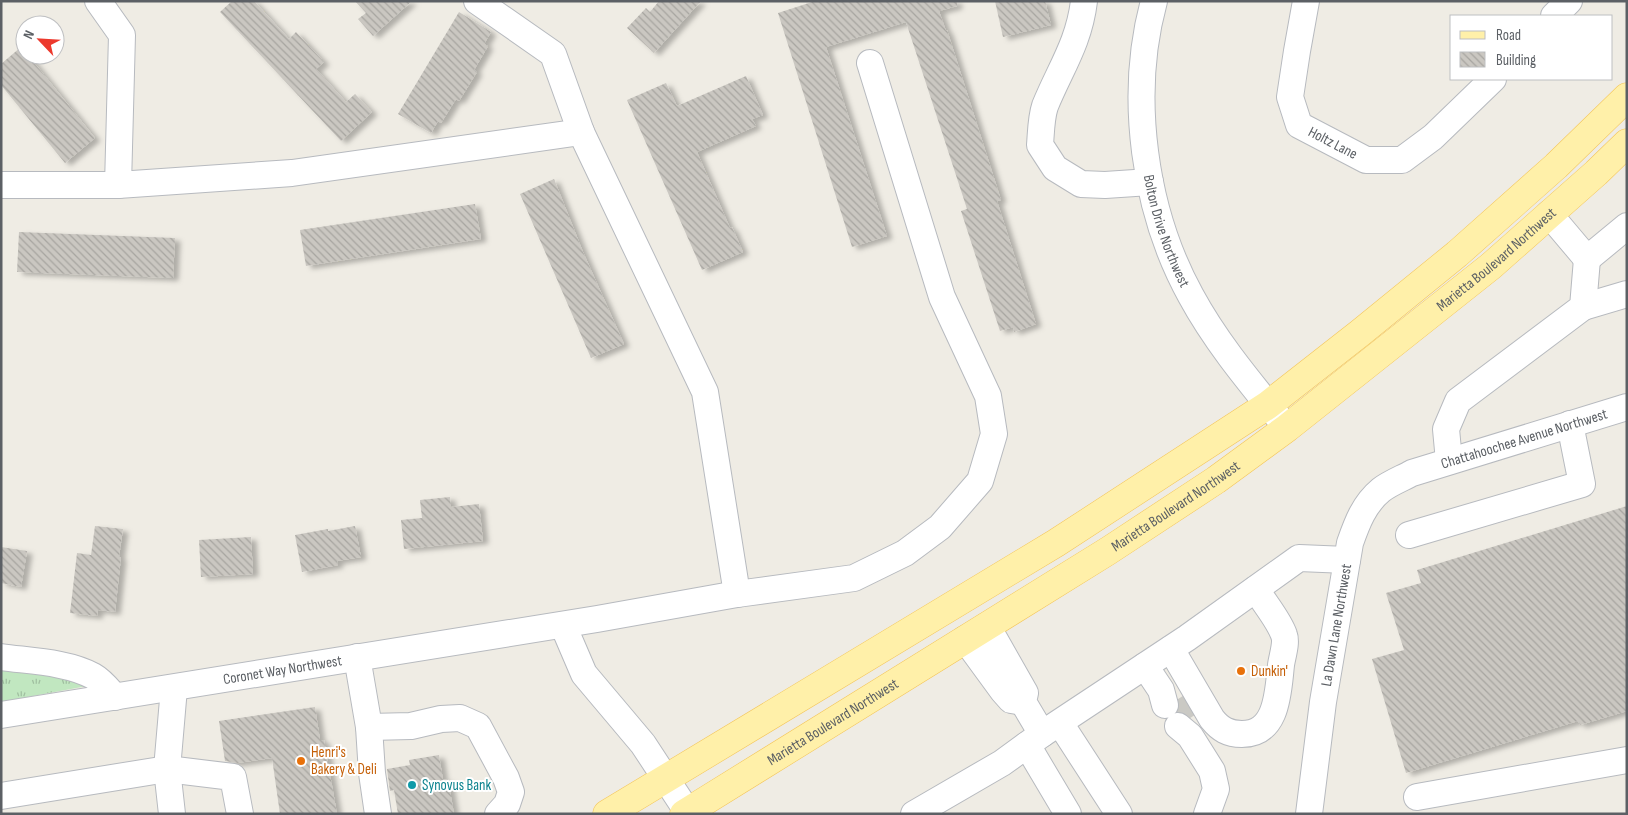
<svg xmlns="http://www.w3.org/2000/svg" width="1628" height="815" viewBox="0 0 1628 815" font-family="'Sofia Sans Condensed',sans-serif">
  <style>
    .park { fill: url(#park-tufts) }
    .building { fill: url(#building-back-hatch); filter: url(#shadow) }
    .lines { fill: none; stroke-linecap: round; stroke-linejoin: round }
    .minor-tunnel { stroke: #cac9c4; stroke-width: 26; stroke-dasharray: 26 13; stroke-linecap: butt }
    .minor-casing { stroke: #b7babf; stroke-width: 28 }
    .major-casing { stroke: #f4c559; stroke-width: 29 }
    .minor { stroke: #fff; stroke-width: 26 }
    .major { stroke: #fff0a9; stroke-width: 28 }
    .food-dot { fill: #e8710a; stroke: #fff; stroke-width: 2 }
    .culture-dot { fill: #0f9aa8; stroke: #fff; stroke-width: 2 }
    .labels { text-anchor: middle; dominant-baseline: central; stroke-width: 4; stroke-linejoin: round; paint-order: stroke }
    .street-label { font-size: 15px; fill: #5c6065; stroke: #fff }
    .food-label { font-size: 15px; fill: #c56008; stroke: #fff; text-anchor: start }
    .culture-label { font-size: 15px; fill: #0d838f; stroke: #fff; text-anchor: start }
  </style>
  <defs>
    <pattern id="park-tufts" width="24" height="20" patternUnits="userSpaceOnUse" patternTransform="scale(1.25)"><rect width="24" height="20" fill="#c1e7c0"/><path d="M3 7l-1-3M5 7V3M7 7l1-3M15 17l-1-3M17 17v-4M19 17l1-3" fill="none" stroke="#a0bfa0"/></pattern>
    <pattern id="building-back-hatch" width="6" height="6" patternUnits="userSpaceOnUse" patternTransform="scale(1.25)"><rect width="6" height="6" fill="#cac7c1"/><path d="M-1 5l2 2M0 0l6 6M5-1l2 2" fill="none" stroke="#a7a5a0"/></pattern>
    <filter id="shadow"><feDropShadow dx="5.5" dy="3" stdDeviation="2.5" flood-color="#0004"/></filter>
  </defs>
  <rect width="100%" height="100%" fill="#efece4"/>
  <path class="park" d="M1 667 103 683 1 702Z"/>
  <g class="building">
    <path d="M232 1H254L289 39 296 32 324 62 316 69 346 102 355 94 372 112 341 141 220 12Z"/>
    <path d="M355 1H412L373 36 358 19 366 13Z"/>
    <path d="M659 1H701L654 53 627 28 646 8 650 12Z"/>
    <path d="M815 1H957V6L939 11 946 31 947 30 1001 200 997 201 1036 324 1014 332 1013 327 1000 331 961 211 967 209 906 22 826 47 887 236 852 247 778 13Z"/>
    <path d="M995 1H1045L1051 25 1003 37Z"/>
    <path d="M459 12 491 32 484 44 488 46 474 70 477 72 459 101 456 99 441 123 438 121 431 133 398 114Z"/>
    <path d="M21 47 25 51V55H28L95 138 65 163 1 85V64Z"/>
    <path d="M746 76 763 115 752 119 756 126 697 152 730 228 732 227 743 252 702 270 627 100 666 83 677 106Z"/>
    <path d="M554 179 583 252 624 344 591 358 520 194Z"/>
    <path d="M475 204 481 239 306 266 300 230Z"/>
    <path d="M19 232 175 238 173 278 17 272Z"/>
    <path d="M450 497 451 507 479 504 483 541 404 549 401 520 422 518 420 500Z"/>
    <path d="M1627 506V711L1580 725 1578 721 1406 773 1372 659 1404 650 1386 593 1421 583 1417 570Z"/>
    <path d="M95 526 123 529 119 557H121L115 612 98 610 97 616 70 613 77 553 91 555Z"/>
    <path d="M355 526 361 557 337 561 338 565 302 572 295 535 328 529V531Z"/>
    <path d="M251 537 253 574 201 577 199 540Z"/>
    <path d="M1 547 27 551 21 587 1 583Z"/>
    <path d="M315 707 320 740H324L337 814H280L272 758 237 763 225 761 219 721Z"/>
    <path d="M439 755 443 780 448 779 454 814H398L394 790 390 791 387 769 410 765 409 760Z"/>
  </g>
  <g class="lines">
    <path class="minor-tunnel" d="M1175 701 1187 720"/>
    <g class="minor-casing">
      <g id="minor">
        <path d="M98 1 122 35 118 185"/>
        <path d="M477 1 553 54 581 132 705 392 737 594"/>
        <path d="M1084 1C1079 43 1060 69 1045 106 1041 118 1041 133 1040 145L1055 168 1081 184 1105 185 1150 182"/>
        <path id="s1" d="M1154 1C1128 96 1144 211 1191 296 1217 344 1253 386 1287 428"/>
        <path id="s2" d="M1306 1 1297 51 1290 97 1299 125 1366 160H1402L1433 137 1493 79"/>
        <path d="M1554 16 1569 1"/>
        <path d="M1 185H118L292 173 581 132"/>
        <path d="M1549 214 1587 259 1627 226"/>
        <path d="M1583 307 1627 294"/>
        <path d="M1449 461 1446 429 1458 401 1583 307 1587 259"/>
        <path d="M1409 535 1582 484 1570 424"/>
        <path d="M563 625 584 674 643 744 689 814"/>
        <path d="M965 639 1003 691 1011 700 1023 702"/>
        <path d="M1171 649 1212 719C1220 729 1228 734 1242 734 1278 734 1278 691 1281 665 1282 657 1287 643 1284 635 1279 620 1264 603 1256 589"/>
        <path d="M1 657C29 661 68 662 93 676 102 681 108 689 115 697"/>
        <path d="M357 657 369 727 372 773 378 814"/>
        <path d="M1145 666 1161 690 1165 705"/>
        <path id="s3" d="M1 715 597 619 737 594 854 578 905 553 940 527 980 481 994 434 988 396 942 297 870 63"/>
        <path d="M1060 723 1119 814"/>
        <path d="M1178 726 1190 736 1212 771 1216 789 1207 814"/>
        <path d="M369 727 411 726 441 719 460 718 478 726 506 778 511 792 507 804 498 814"/>
        <path d="M1042 734 1187 638 1299 558 1347 560"/>
        <path d="M1027 745 1068 814"/>
        <path d="M1 796 167 769 233 777 240 814"/>
        <path d="M1417 797 1627 760"/>
        <path d="M172 814 167 769 174 688"/>
        <path d="M914 814 1002 763 1042 734 1023 702 1025 693 987 626"/>
        <path id="s4" d="M1309 814 1323 702 1350 543C1357 523 1364 504 1381 490 1390 483 1403 478 1412 473L1627 407"/>
      </g>
    </g>
    <g class="major-casing">
      <g id="major">
        <path d="M607 814 1056 543 1268 405 1360 333 1457 254 1556 166 1627 97"/>
        <path id="s5" d="M684 814 1108 551 1216 480 1287 428 1491 266 1596 173 1627 143"/>
      </g>
    </g>
    <use href="#minor" class="minor"/>
    <use href="#major" class="major"/>
  </g>
  <g class="food-dot">
    <circle cx="1241" cy="671" r="5"/>
    <circle cx="301" cy="761" r="5"/>
  </g>
  <circle class="culture-dot" cx="412" cy="785" r="5"/>
  <g class="labels">
    <g class="street-label">
      <text stroke="none"><textPath href="#s2" startOffset="165">Holtz Lane</textPath></text>
      <text stroke="none"><textPath href="#s1" startOffset="234">Bolton Drive Northwest</textPath></text>
      <text stroke="none"><textPath href="#s5" startOffset="985">Marietta Boulevard Northwest</textPath></text>
      <text stroke="none"><textPath href="#s4" startOffset="489">Chattahoochee Avenue Northwest</textPath></text>
      <text stroke="none"><textPath href="#s5" startOffset="580">Marietta Boulevard Northwest</textPath></text>
      <text stroke="none"><textPath href="#s4" startOffset="191">La Dawn Lane Northwest</textPath></text>
      <text stroke="none"><textPath href="#s3" startOffset="285">Coronet Way Northwest</textPath></text>
      <text stroke="none"><textPath href="#s5" startOffset="175">Marietta Boulevard Northwest</textPath></text>
    </g>
    <g class="food-label">
      <text x="1251" y="671">Dunkin'</text>
      <text x="311" y="752">Henri's<tspan x="311" dy="17">Bakery &amp; Deli</tspan></text>
    </g>
    <g class="culture-label">
      <text x="422" y="785">Synovus Bank</text>
    </g>
  </g>
  <rect width="1628" height="815" fill="none" stroke="#5c6065" stroke-width="5"/>
  <rect x="1450" y="15" width="162" height="65" fill="#ffffff" stroke="#bebfc1"/>
  <rect x="1460" y="31" width="25" height="8" fill="#fff0a9" stroke="#bebfc1"/>
  <text x="1496" y="40" font-size="15" fill="#5c6065">Road</text>
  <rect x="1460" y="52" width="25" height="15" fill="url(#building-back-hatch)" stroke="#bebfc1"/>
  <text x="1496" y="65" font-size="15" fill="#5c6065">Building</text>
  <g transform="translate(40 40) rotate(295)"><circle r="24" fill="#ffffff" stroke="#bebfc1"/>
  <path d="M0-4L9 19L0 12L-9 19Z" fill="#ec392d"/>
  <text y="-8" font-size="14" font-weight="bold" text-anchor="middle" fill="#5c6065">N</text>
  </g>
</svg>
